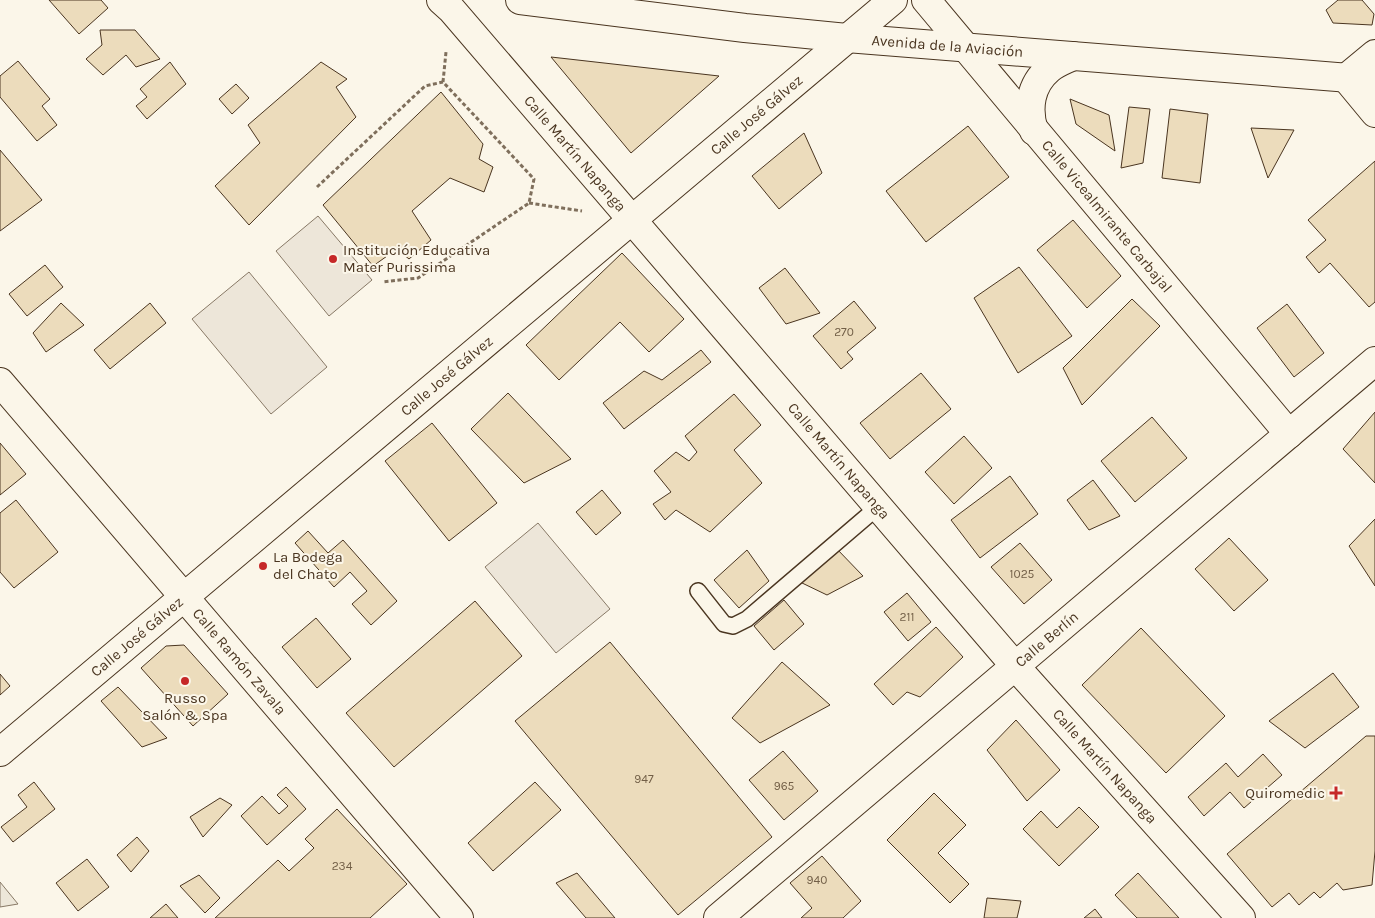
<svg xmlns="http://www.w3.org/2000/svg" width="1375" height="918" viewBox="0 0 1375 918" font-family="Karla,sans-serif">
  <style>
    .green { fill: #ede6d9; stroke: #887966 }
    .parking { fill: #ede7d9; stroke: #887966 }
    .building { fill: #ecdcbc; stroke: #4a3520 }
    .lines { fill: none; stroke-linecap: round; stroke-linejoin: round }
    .lane-casing { stroke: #4a3520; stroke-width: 18 }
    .street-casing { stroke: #4a3520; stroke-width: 30 }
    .secondary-casing { stroke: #4a3520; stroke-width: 30 }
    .path { stroke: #7f6f5c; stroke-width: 3; stroke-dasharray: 4 2.5; stroke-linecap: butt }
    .lane { stroke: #fbf6e9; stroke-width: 15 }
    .street { stroke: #fbf6e9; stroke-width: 28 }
    .secondary { stroke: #fbf6e9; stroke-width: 28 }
    .poi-dot { fill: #c62828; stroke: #fbf6e9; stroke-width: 2 }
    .labels { text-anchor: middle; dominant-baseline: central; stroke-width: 4; stroke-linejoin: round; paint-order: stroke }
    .number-label { font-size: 12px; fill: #725f47 }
    .street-label { font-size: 15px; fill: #4a3520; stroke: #fbf6e9 }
    .poi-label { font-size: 15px; fill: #4a3520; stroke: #fbf6e9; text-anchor: start }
  </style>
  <rect width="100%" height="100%" fill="#fbf6e9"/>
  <g class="green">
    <path d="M318 216 372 280 329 316 276 251Z"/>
    <path d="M249 272 327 367 271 414 192 319Z"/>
    <path d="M538 523 610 609 556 653 485 567Z"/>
  </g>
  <path class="parking" d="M0 882 18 904 0 907Z"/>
  <g class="building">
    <path d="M49 0H101L108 8 79 34Z"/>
    <path d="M1338 0H1362L1374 14 1372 25 1333 23 1326 10Z"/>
    <path d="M100 30H135L160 59 136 67 126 55 103 75 86 59 102 45Z"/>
    <path d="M551 57 719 76 631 153Z"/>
    <path d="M18 61 50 99 42 106 57 125 37 141 0 97V76Z"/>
    <path d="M170 62 186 84 147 119 136 106 147 97 140 89Z"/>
    <path d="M321 62 347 79 336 87 356 117 249 225 215 186 260 143 248 125Z"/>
    <path d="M236 84 249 98 232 114 219 99Z"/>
    <path d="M441 92 483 144 479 159 493 167 484 192 450 178 412 211 431 240 409 259 397 249 373 266 323 205Z"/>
    <path d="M1070 99 1109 115 1115 151 1076 124Z"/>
    <path d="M1129 107 1150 109 1143 163 1121 168Z"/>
    <path d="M1170 109 1208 114 1200 183 1162 178Z"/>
    <path d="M968 126 1009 177 926 242 886 191Z"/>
    <path d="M1251 128 1294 130 1268 178Z"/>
    <path d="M804 133 822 173 779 209 752 176Z"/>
    <path d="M0 150 42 200 0 231Z"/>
    <path d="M1375 161V302L1369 307 1330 263 1319 273 1306 257 1326 240 1308 220Z"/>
    <path d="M1073 220 1121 276 1087 308 1037 250Z"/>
    <path d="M622 253 684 319 649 352 620 322 559 380 526 345Z"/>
    <path d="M45 265 63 287 27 316 9 294Z"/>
    <path d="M1019 267 1072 336 1018 373 974 298Z"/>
    <path d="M785 268 820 313 786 324 759 288Z"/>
    <path d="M1132 299 1160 326 1082 405 1063 368Z"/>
    <path d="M854 301 876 328 847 352 853 359 841 369 813 336Z"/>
    <path d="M61 303 84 325 46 352 33 333Z"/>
    <path d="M150 303 166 323 110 369 94 350Z"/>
    <path d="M1287 304 1324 353 1294 377 1257 328Z"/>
    <path d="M701 350 711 362 624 429 603 403 644 371 662 380Z"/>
    <path d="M921 373 951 409 890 459 860 423Z"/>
    <path d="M508 393 571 459 524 483 471 429Z"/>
    <path d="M734 394 761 425 734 450 762 483 710 532 676 510 665 520 653 504 671 492 654 471 676 452 689 461 697 452 685 436Z"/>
    <path d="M1375 412V483L1343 449Z"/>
    <path d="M1152 417 1187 458 1135 502 1101 461Z"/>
    <path d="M432 423 497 503 449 541 385 461Z"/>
    <path d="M964 436 992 468 954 504 925 472Z"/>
    <path d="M0 443 26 474 0 495Z"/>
    <path d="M1010 476 1038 514 980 558 951 520Z"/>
    <path d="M1093 480 1120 516 1089 530 1067 500Z"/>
    <path d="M602 490 621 513 596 535 576 512Z"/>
    <path d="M16 500 58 552 14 588 0 572V513Z"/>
    <path d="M1375 519V586L1349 546Z"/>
    <path d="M308 531 328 553 343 540 397 601 371 625 352 604 367 591 350 572 334 587 295 543Z"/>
    <path d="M1229 538 1268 580 1234 611 1195 569Z"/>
    <path d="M1020 543 1052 580 1024 604 991 567Z"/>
    <path d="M836 548 863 576 827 595 800 582Z"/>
    <path d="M747 550 769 581 739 608 714 580Z"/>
    <path d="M907 593 931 622 908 641 884 612Z"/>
    <path d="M784 600 804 624 774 650 754 626Z"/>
    <path d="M475 601 522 656 394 767 346 713Z"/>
    <path d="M316 618 351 659 317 688 282 647Z"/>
    <path d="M936 627 963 657 920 697 907 692 893 705 874 684Z"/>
    <path d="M1141 628 1225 716 1166 773 1082 685Z"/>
    <path d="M610 642 772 837 678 915 515 721Z"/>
    <path d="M184 645 228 694 193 726 141 668 166 646Z"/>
    <path d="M782 662 830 705 760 743 732 718Z"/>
    <path d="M1333 673 1359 707 1305 748 1269 721Z"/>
    <path d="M0 674 10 686 0 695Z"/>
    <path d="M118 687 167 738 142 747 101 701Z"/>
    <path d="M1016 720 1060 770 1027 801 987 750Z"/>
    <path d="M1366 736H1375V851L1372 885 1343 890 1337 883 1320 898 1314 892 1299 905 1289 893 1272 907 1227 854Z"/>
    <path d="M783 751 818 791 784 820 749 780Z"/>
    <path d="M1263 754 1282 775 1244 808 1230 792 1204 816 1188 797 1226 763 1238 777Z"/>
    <path d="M34 782 55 809 13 842 1 827 27 807 18 795Z"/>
    <path d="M535 782 561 810 493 871 468 843Z"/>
    <path d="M286 787 306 809 267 845 241 816 262 796 279 814 288 806 277 795Z"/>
    <path d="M934 793 966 825 938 853 969 884 950 903 887 840Z"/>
    <path d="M220 798 232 805 203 837 190 817Z"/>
    <path d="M1079 807 1099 827 1059 866 1023 829 1041 811 1057 828Z"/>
    <path d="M337 809 407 884 370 918H215L278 860 289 871 314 848 305 839Z"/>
    <path d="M137 837 149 851 131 872 117 855Z"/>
    <path d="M822 856 861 901 843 918H801L812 908 790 883Z"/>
    <path d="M87 859 109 887 78 911 56 883Z"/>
    <path d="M577 873 615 918H586L556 883Z"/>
    <path d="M1138 873 1179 918H1137L1115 895Z"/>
    <path d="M199 875 220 898 205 913 180 886Z"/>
    <path d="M987 898 1021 901 1017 918H984Z"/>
    <path d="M166 904 178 918H150Z"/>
    <path d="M1095 909 1102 918H1084Z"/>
  </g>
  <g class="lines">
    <g class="lane-casing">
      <path id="lane" d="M698 591 724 624 733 626 747 619 879 506"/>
    </g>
    <g class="street-casing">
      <g id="street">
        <path id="s1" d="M441 0 451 9 1015 666 1241 918"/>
        <path id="s2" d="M926 0 1289 434"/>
        <path d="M1375 54 1346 78 1375 113"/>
        <path id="s3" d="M0 382 459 918"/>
        <path id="s4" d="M0 752 893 0"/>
        <path id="s5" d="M718 918 1375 361"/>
      </g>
    </g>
    <g class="secondary-casing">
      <g id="secondary">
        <path id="s6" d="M520 0 745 28 847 38 1375 80"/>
        <path d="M1034 131C1027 109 1030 85 1049 69 1056 63 1065 60 1073 56"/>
      </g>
    </g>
    <g class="path">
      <path d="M443 82 446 52"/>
      <path d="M317 187 425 86 443 82 534 179 529 203 418 278 382 282"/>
      <path d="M529 203 582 211"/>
    </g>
    <use href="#lane" class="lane"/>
    <use href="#street" class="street"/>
    <use href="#secondary" class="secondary"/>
  </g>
  <g class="poi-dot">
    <circle cx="333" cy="259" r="5"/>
    <circle cx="263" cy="566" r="5"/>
    <circle cx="185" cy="681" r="5"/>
    <path d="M1333.5 785.5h5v5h5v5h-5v5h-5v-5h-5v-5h5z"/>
  </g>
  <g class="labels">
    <g class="number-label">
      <text x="844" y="332">270</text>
      <text x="1022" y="574">1025</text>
      <text x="907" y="617">211</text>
      <text x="644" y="779">947</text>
      <text x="784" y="786">965</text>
      <text x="342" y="866">234</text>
      <text x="817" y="880">940</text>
    </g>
    <g class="street-label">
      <text stroke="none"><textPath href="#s6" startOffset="430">Avenida de la Aviación</textPath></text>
      <text stroke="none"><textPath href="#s4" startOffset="989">Calle José Gálvez</textPath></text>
      <text stroke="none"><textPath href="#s1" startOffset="204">Calle Martín Napanga</textPath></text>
      <text stroke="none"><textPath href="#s2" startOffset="282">Calle Vicealmirante Carbajal</textPath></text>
      <text stroke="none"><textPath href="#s4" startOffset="584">Calle José Gálvez</textPath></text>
      <text stroke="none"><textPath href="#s1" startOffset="609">Calle Martín Napanga</textPath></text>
      <text stroke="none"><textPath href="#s4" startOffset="179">Calle José Gálvez</textPath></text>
      <text stroke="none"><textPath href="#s5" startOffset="431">Calle Berlín</textPath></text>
      <text stroke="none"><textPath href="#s3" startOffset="368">Calle Ramón Zavala</textPath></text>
      <text stroke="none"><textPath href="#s1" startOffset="1014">Calle Martín Napanga</textPath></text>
    </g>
    <g class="poi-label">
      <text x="343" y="250">Institución Educativa<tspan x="343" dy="17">Mater Purissima</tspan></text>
      <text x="273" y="557">La Bodega<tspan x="273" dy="17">del Chato</tspan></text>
      <text x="185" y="698" text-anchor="middle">Russo<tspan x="185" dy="17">Salón &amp; Spa</tspan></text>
      <text x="1325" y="793" text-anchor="end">Quiromedic</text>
    </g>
  </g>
</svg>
